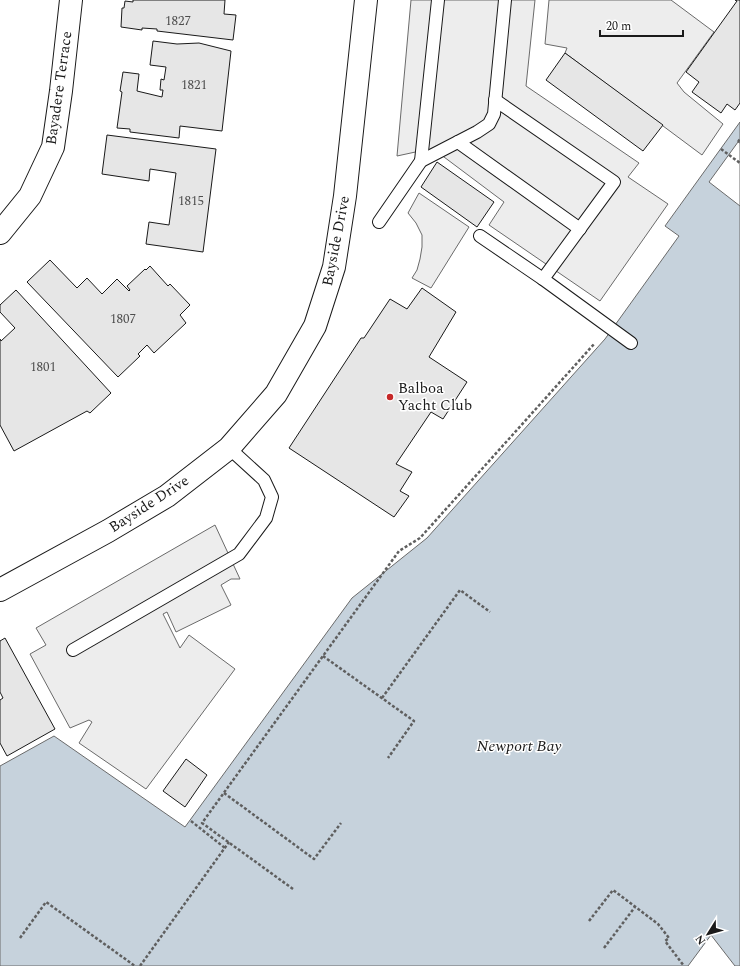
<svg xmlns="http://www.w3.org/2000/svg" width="740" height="966" viewBox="0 0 740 966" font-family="Spectral,serif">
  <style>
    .parking { fill: #ededed; stroke: #6a6a6a }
    .water { fill: #c6d2dc; stroke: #6a6a6a }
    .pier { fill: #fff; stroke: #6a6a6a }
    .building { fill: #e6e6e6; stroke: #1a1a1a }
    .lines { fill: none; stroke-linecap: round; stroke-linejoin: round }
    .lane-casing { stroke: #1a1a1a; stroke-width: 14 }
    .street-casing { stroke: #1a1a1a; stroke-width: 24 }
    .secondary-casing { stroke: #1a1a1a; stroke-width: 24 }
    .path { stroke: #5f5f5f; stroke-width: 2.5; stroke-dasharray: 3 2; stroke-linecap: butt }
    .lane { stroke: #fff; stroke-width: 12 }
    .street { stroke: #fff; stroke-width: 22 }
    .secondary { stroke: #fff; stroke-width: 22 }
    .poi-dot { fill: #c62828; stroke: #fff; stroke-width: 1.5 }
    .labels { text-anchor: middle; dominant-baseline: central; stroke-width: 3; stroke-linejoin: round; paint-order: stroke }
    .number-label { font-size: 13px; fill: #4d4d4d }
    .street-label { font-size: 15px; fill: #1a1a1a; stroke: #fff }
    .poi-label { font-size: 15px; fill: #1a1a1a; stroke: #fff; text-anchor: start }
    .water-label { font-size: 16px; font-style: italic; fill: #1a1a1a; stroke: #fff }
  </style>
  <rect width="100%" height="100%" fill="#fff"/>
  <g class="parking">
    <path d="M411 0H535L526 86 639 163 628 177 668 204 600 301 489 225 504 202 440 154 420 151 397 156Z"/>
    <path d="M549 0H671L714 32 677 83 684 92 723 124 702 155 565 53 567 48 545 44Z"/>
    <path d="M419 193 469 227 431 288 412 278 417 270 420 259 422 247V235L416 223 408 213Z"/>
    <path d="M215 525 240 579H231L221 585 231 605 176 632 167 612 163 614 180 648 189 635 235 669 146 789 79 743 92 722 89 720 70 728 30 654 46 645 36 628Z"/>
  </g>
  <path class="water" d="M740 122V966H735L711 935 688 966H0V766L54 736 185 827 352 598 427 538 605 339 679 236 665 226Z"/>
  <path class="pier" d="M738 142 740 143V206L709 182Z"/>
  <g class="building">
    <path d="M133 0H225L224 14 236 15 233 40 157 31V29L142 28V30L121 27 122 8H124L125 1 133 2Z"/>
    <path d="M735 0H740V103L735 110 727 104 721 113 692 92 699 82 686 72 737 1Z"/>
    <path d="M153 41 177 44 199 43 231 51 222 131 180 126 179 138 130 132V129L117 128 122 92 120 91 123 72 139 74 137 91 162 97 163 90H160L161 79 164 80 166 67 150 65Z"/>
    <path d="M565 53 663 125 643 151 546 80Z"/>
    <path d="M107 135 216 149 203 252 146 244 149 222 169 225 176 173 150 169 149 181 102 174Z"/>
    <path d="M437 162 494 202 477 227 421 187Z"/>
    <path d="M50 260 77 288 87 278 102 294 117 279 129 291 130 290 127 286 145 269 146 270 150 266 168 286 170 284 190 305 180 315 186 323 154 353 147 345 138 354 140 356 118 377 27 282Z"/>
    <path d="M422 288 456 312 429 357 467 382 443 419 431 412 396 464 412 472 400 491 409 496 394 517 289 448 361 338H364L390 299 407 309Z"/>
    <path d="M16 290 111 393 90 413 87 411 14 451 0 425V339L1 341 15 328 0 312V305Z"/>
    <path d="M5 638 55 729 7 756 0 743V700L3 698 0 692V641Z"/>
    <path d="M186 759 207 775 185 807 163 791Z"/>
  </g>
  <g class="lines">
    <g class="lane-casing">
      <g id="lane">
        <path d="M495 100 614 182 543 279"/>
        <path d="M458 142 580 229"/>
        <path d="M421 161 438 0"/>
        <path d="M379 222 421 161 477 132 489 124 494 114 505 0"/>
        <path d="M480 236 543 279 631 343"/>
        <path d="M73 650 239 554 266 518 272 497 264 480 229 448"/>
      </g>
    </g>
    <g class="street-casing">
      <path id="street" d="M0 233 30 196 53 147 61 91 71 0"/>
    </g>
    <g class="secondary-casing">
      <path id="secondary" d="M0 590 108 531 167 496 229 448 276 394 315 326 334 267 345 196 366 0"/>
    </g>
    <g class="path">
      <path d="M738 142 740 139"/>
      <path d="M721 149 740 163"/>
      <path d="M323 656 414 721 388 758"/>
      <path d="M382 698 460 590 490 612"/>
      <path d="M224 793 314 859 341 823"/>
      <path d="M191 821 225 848"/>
      <path d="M293 889 202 823 399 551 420 538 595 343"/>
      <path d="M589 921 613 890 658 924 669 938 665 941 684 966"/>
      <path d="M20 938 46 902 135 966"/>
      <path d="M604 948 635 907"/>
      <path d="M140 966 229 842"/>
    </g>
    <use href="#lane" class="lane"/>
    <use href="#street" class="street"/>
    <use href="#secondary" class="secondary"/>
  </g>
  <circle class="poi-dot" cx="390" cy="397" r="4"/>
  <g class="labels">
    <g class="number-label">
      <text x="178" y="21">1827</text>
      <text x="194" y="85">1821</text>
      <text x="191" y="201">1815</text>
      <text x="123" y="319">1807</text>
      <text x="43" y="367">1801</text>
    </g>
    <g class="street-label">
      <text transform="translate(59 88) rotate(-82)">Bayadere Terrace</text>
      <text transform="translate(336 241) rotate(-79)">Bayside Drive</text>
      <text transform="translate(149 504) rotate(-33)">Bayside Drive</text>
    </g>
    <g class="poi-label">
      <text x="398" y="388">Balboa<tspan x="398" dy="17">Yacht Club</tspan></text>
    </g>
    <g class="water-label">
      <text x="519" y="746">Newport Bay</text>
    </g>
  </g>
  <g transform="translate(708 934) rotate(233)" stroke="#ffffff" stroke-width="3" paint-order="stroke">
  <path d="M0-3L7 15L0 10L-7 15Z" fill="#1a1a1a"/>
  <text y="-6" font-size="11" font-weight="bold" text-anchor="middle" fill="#1a1a1a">N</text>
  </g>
  <path d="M600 30v6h83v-6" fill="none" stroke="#1a1a1a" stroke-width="2"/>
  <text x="606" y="30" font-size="12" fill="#1a1a1a" stroke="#ffffff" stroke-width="3" paint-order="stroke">20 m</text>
</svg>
